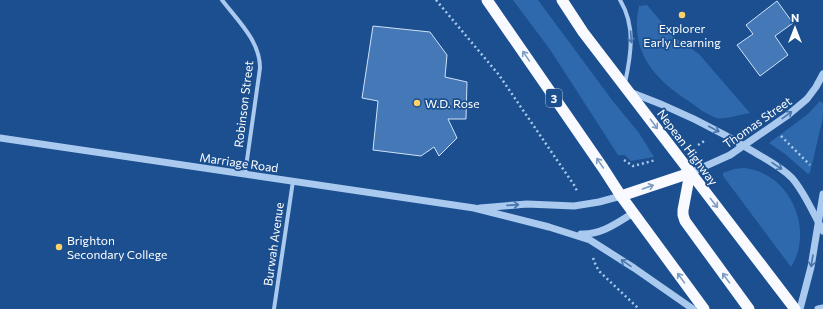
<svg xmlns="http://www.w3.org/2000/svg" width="823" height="309" viewBox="0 0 823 309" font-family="Commissioner,sans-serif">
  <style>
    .green { fill: #2e69ad }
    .building { fill: #4478b7; stroke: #cfe3fa }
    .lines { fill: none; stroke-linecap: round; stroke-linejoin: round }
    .path { stroke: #a9c9ee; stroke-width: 2.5; stroke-dasharray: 2 3; stroke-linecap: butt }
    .minor { stroke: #a9c9ee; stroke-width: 4 }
    .tertiary { stroke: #a9c9ee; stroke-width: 7 }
    .trunk { stroke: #f8faff; stroke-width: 11 }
    .oneway { stroke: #4674ac }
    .oneway2 { stroke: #7e9cc1 }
    .poi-dot { fill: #ffd166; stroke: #1b4f8f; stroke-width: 1.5 }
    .labels { text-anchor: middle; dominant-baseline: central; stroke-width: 3.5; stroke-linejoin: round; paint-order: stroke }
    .shield { fill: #1b4f8f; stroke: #bbcadd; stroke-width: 1 }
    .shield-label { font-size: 11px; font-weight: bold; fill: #fff }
    .poi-label { font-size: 12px; fill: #fff; stroke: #1b4f8f; text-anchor: start }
    .street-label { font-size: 12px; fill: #fff; stroke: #1b4f8f }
  </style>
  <rect width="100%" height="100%" fill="#1b4f8f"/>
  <g class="green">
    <path d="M513 0H538L612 100 639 133 654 157 631 161 625 155H618L551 51Z"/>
    <path d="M647 5 674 37 699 54 750 113C743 114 723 120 717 118 707 115 698 108 690 102 654 79 629 51 639 6Z"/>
    <path d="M820 101 823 103V117L810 173 808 174 785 154 769 143 808 114Z"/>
    <path d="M744 168C789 172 815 229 791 267L723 176V173L734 169Z"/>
  </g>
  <g class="building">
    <path d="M777 1 793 23 775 36 788 55 760 76 737 45 753 34 746 25Z"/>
    <path d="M373 26 430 32 447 55 445 77 467 82 466 119H448L457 138 439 156 434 147 421 156 373 150 378 101 362 98Z"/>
  </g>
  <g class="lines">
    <g class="path">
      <path d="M436 0 499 75 574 185 578 193"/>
      <path d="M781 136 810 165"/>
      <path d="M698 145 706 140"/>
      <path d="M624 160 633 166 656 160"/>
      <path d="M593 258 596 266 600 272 639 309"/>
    </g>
    <g class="minor">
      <path d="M222 0C238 21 260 41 260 68L245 174"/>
      <path d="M620 0C636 26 631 55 625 83"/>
      <path d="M274 309 293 181"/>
    </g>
    <g class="tertiary">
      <path d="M630 92C674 108 715 128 754 152 767 160 781 167 792 178 805 193 813 213 823 231"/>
      <path d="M0 138 474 208 549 227 590 240 634 268 693 309"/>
      <path d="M690 173 730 155 788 115 807 99 816 87 823 74"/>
      <path d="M480 208 527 204 574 206 599 202 621 196"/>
      <path d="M581 234C601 235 617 223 633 213"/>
      <path d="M800 309 811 267 823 194"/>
      <path d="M818 309 823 308"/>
    </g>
    <g class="trunk">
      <path d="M487 0 603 168 621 196 704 309"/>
      <path d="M562 0 583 32 795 309"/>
      <path d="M690 173 683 210V215L685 221 749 309"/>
      <path d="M621 196 690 173"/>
    </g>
  </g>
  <defs><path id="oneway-shaft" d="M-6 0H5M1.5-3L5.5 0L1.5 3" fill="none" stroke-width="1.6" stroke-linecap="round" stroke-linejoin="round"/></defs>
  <g class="oneway">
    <use href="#oneway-shaft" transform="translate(631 37) rotate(86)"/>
    <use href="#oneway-shaft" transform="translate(787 115) rotate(-36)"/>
    <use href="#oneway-shaft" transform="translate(714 129) rotate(28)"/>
    <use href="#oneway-shaft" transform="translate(777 166) rotate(34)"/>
    <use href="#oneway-shaft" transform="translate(513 205) rotate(-4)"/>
    <use href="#oneway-shaft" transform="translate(812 261) rotate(99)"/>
    <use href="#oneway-shaft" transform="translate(626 263) rotate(-146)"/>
  </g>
  <g class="oneway2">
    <use href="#oneway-shaft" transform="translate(526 56) rotate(-125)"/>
    <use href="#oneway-shaft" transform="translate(654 124) rotate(53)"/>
    <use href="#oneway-shaft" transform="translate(600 163) rotate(-124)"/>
    <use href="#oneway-shaft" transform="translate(648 187) rotate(-19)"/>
    <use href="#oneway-shaft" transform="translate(714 203) rotate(52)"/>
    <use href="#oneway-shaft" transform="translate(681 278) rotate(-126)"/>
    <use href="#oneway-shaft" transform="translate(726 278) rotate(-126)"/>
  </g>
  <g class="poi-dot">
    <circle cx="682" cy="15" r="4"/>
    <circle cx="417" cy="103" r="4"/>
    <circle cx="59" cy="247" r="4"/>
  </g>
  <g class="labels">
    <rect class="shield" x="546" y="89" width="16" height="18" rx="3"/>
    <g class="shield-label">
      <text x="554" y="98">3</text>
    </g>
    <g class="poi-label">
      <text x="682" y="28" text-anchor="middle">Explorer<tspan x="682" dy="14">Early Learning</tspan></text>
      <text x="425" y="103">W.D. Rose</text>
      <text x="67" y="240">Brighton<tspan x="67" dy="14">Secondary College</tspan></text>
    </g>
    <g class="street-label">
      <text transform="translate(243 104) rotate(-83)">Robinson Street</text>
      <text transform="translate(757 122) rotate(-35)">Thomas Street</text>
      <text transform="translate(688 147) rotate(53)">Nepean Highway</text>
      <text transform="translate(239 162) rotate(8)">Marriage Road</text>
      <text transform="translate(273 244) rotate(-82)">Burwah Avenue</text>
    </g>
  </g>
  <g transform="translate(795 28)" stroke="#1b4f8f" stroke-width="3" paint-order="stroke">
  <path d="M0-3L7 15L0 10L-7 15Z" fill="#ffffff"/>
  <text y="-6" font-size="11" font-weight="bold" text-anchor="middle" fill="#ffffff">N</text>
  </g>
</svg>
